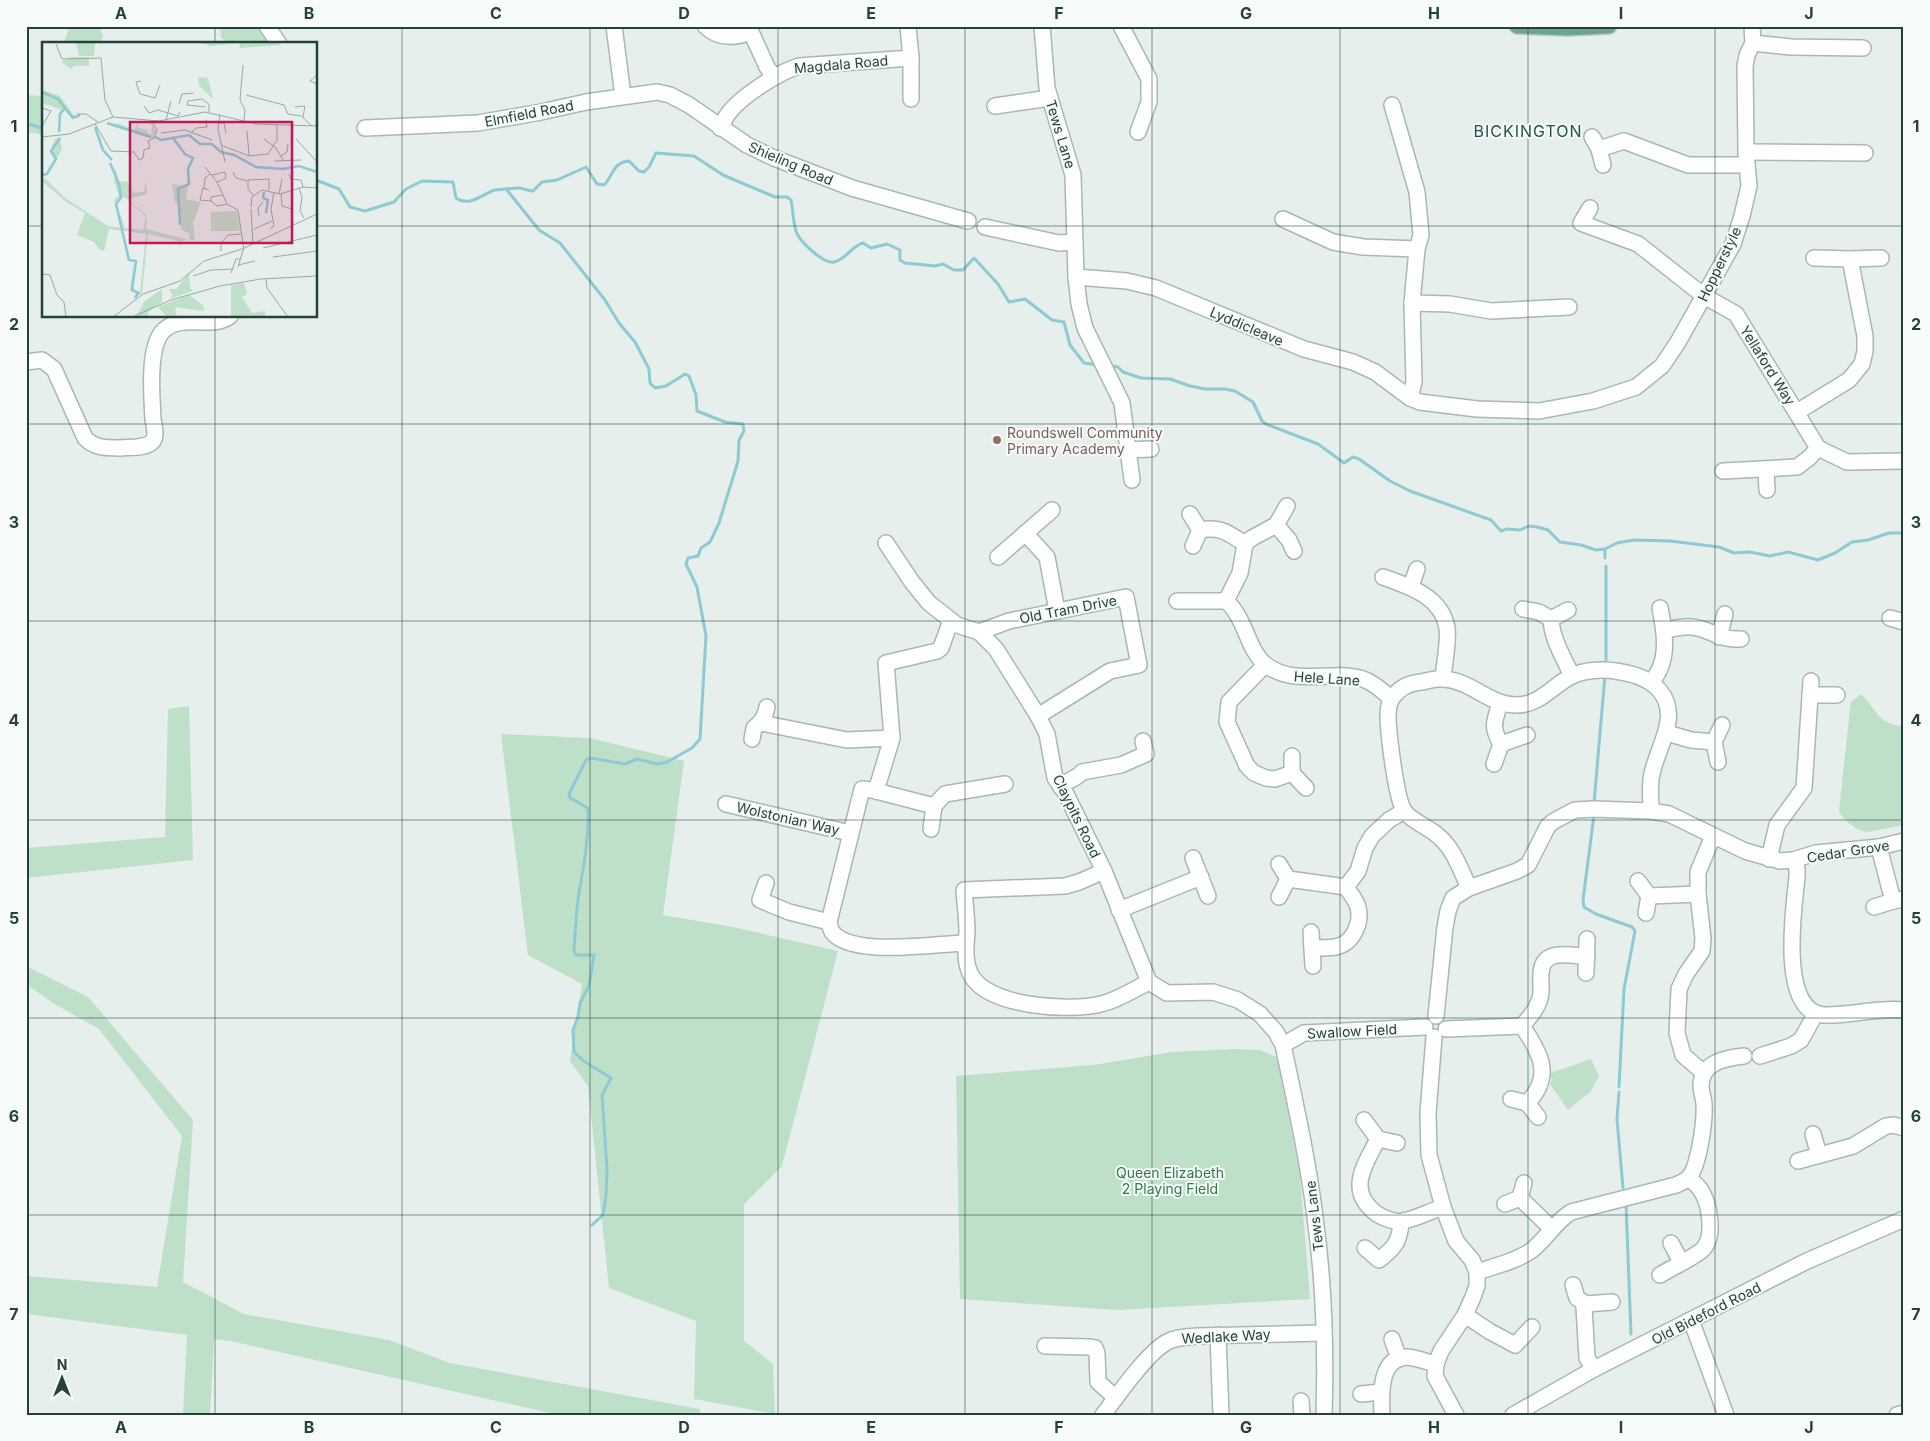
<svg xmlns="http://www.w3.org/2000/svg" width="1930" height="1441" viewBox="0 0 1930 1441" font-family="Inter,sans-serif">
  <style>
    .green { fill: #bfe0c8 }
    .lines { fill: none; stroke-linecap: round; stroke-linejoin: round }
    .stream { stroke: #8ec9d4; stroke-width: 3 }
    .minor-casing { stroke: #a8b8b2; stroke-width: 18 }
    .major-casing { stroke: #c2cac8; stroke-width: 18 }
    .minor { stroke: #fff; stroke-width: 15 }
    .major { stroke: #6aa596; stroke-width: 15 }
    .grid { fill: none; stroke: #24423a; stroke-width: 1; stroke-opacity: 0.55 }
    .education-dot { fill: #8d6e63; stroke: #f7fbf9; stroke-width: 2 }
    .labels { text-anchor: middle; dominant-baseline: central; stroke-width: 4; stroke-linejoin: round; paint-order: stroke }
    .street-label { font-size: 14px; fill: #24423a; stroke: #f7fbf9 }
    .education-label { font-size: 14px; fill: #785e54; stroke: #f7fbf9; text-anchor: start }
    .park-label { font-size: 14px; fill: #2d7a4b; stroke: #f7fbf9 }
    .quarter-label { font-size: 16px; letter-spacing: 1px; fill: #1f5548; stroke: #f7fbf9 }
    .inset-river { fill: none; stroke: #8ec9d4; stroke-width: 2.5 }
    .inset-road { fill: none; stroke: #98aaa4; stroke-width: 1 }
    .view { fill: #c2185b; fill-opacity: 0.15; stroke: #c2185b; stroke-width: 2.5 }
    .inset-edge { fill: none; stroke: #24423a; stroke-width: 2.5 }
    .neatline { fill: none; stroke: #24423a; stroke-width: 2 }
    .grid-label { font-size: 16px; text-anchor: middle; font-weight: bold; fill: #24423a }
  </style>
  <rect width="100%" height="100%" fill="#e6efeb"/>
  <g class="green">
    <path d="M70 26H99L103 35 100 44H63Z"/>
    <path d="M220 26H260L272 44 227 42 221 38Z"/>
    <path d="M26 95 44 96V135L26 132Z"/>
    <path d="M1861 694C1877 710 1878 725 1904 726V825L1868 832C1858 832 1843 820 1839 811L1850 709 1851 702Z"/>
    <path d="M189 706 193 860 26 878V848L165 837 168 709Z"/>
    <path d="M501 734 590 738 684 761 663 915 733 927 838 951 782 1166 744 1204V1341L773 1364 775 1414 694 1399 696 1321 609 1288 588 1086 570 1061 582 984 528 955Z"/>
    <path d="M26 966 88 997 193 1120 183 1282 244 1314 389 1340 450 1363 700 1409V1415H559L231 1341 214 1339 210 1415H183L187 1335 26 1314V1276L157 1287 182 1136 99 1029 53 1003 26 984Z"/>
    <path d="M1236 1049 1259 1050 1277 1057 1300 1175 1310 1299 1117 1310 960 1299 956 1076 1093 1065 1172 1052Z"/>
    <path d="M1591 1059 1599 1076 1591 1091 1568 1110 1550 1084 1552 1079 1550 1076 1551 1073Z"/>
  </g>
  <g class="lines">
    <g class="stream">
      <path d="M26 123 44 129"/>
      <path d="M316 180 339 189 350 207 365 211 394 202 406 189 422 181 453 182 456 198C469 207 482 195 494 190 495 190 515 188 518 188 523 188 528 191 533 191L542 182 557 180 586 167 597 184 604 185C613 176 613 162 629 161L639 171 644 172 649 167 656 153 694 156 723 175 775 197H787L791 200C793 210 793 221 796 231 799 241 823 264 834 262 847 259 851 246 863 243L871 248 887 244 900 250V260L905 263 935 266 943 264 954 270H963L974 258 998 284 1009 302 1025 299 1052 320 1064 322 1070 345 1084 363 1098 365"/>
      <path d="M507 190 539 230 560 243 605 300 619 323 635 342 649 369 650 383 655 388 666 386 685 374 689 376 696 395 697 411 725 422 743 424 744 431 739 440 738 461 719 523 710 542 701 548 698 556 688 558 686 564 697 587 706 636 700 739 692 748 667 762 658 764 637 759 625 764 591 758 586 760 569 794 570 798 588 808C589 837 584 865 579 893 576 912 575 932 574 951L576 955H594L589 986 580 1003 578 1017 573 1030 574 1052 585 1062 611 1078 602 1095 607 1169 606 1196 603 1215 592 1225"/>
      <path d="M1109 366 1118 367 1123 372 1141 378 1170 379 1190 386 1205 389H1225L1235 391 1253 402 1262 421 1266 424 1318 444 1344 463 1353 457 1359 459 1390 481 1410 491 1491 520 1501 531 1507 529 1520 530 1529 526 1537 527 1548 530 1560 542 1581 545 1596 550 1605 549 1617 543 1634 540 1670 541 1719 547 1734 553 1750 552 1770 556 1788 552 1818 560 1835 553 1852 542 1868 540 1889 533H1904"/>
      <path d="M1605 549V558"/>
      <path d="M1606 566V661"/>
      <path d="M1594 803 1605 675"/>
      <path d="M1594 815 1583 900 1584 907 1596 914 1632 927 1635 931 1624 989 1619 1087"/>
      <path d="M1619 1092 1617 1119 1623 1188"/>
      <path d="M1626 1204 1631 1334"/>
    </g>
    <g class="minor-casing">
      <g id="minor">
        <path d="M267 26 279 44"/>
        <path d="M614 26 623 96"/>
        <path d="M705 26C718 39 735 38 751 32L767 67 774 77"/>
        <path d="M1042 26 1047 88 1073 175 1076 277 1079 304 1085 328 1122 403 1132 480"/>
        <path d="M1121 26 1149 79V102L1138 132"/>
        <path d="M1753 43 1791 47 1863 48"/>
        <path d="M911 58V99"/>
        <path d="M1392 105 1417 192 1421 235 1417 249 1412 303 1414 382 1410 398"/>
        <path d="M995 106 1050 98"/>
        <path d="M365 128 478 123 541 112 586 102 657 92 670 95 689 105 747 145 774 158 852 188 968 221"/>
        <path d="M720 128C723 123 725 118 728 114 740 97 779 72 799 66L911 58 908 26"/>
        <path d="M1592 137 1599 149 1603 165"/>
        <path d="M1599 149 1624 141 1688 165H1747"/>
        <path d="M1746 152 1865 153"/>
        <path d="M1590 208 1581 223 1638 244 1704 296 1736 314 1818 448"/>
        <path d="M1283 219 1333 242 1363 247 1417 249"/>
        <path d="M985 227 1059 243 1075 242"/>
        <path d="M1814 258 1850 259"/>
        <path d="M1076 277 1127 281 1156 288 1304 349 1353 362 1375 372 1410 398 1420 402 1477 409 1539 411 1593 401 1636 387 1662 366 1678 342 1733 244 1742 216 1749 186 1746 152 1745 66 1747 55 1753 43 1752 26"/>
        <path d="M1412 303 1450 304 1491 311 1569 307"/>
        <path d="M26 362 42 360 54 369 85 438C94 448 106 448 120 448 129 447 146 449 153 441 157 435 154 426 153 419 152 397 147 346 164 330 183 313 213 330 230 316"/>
        <path d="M1797 412 1849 380 1862 364 1865 351V336L1850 259 1881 258"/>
        <path d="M1818 448 1847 462 1904 461"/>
        <path d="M1127 450 1151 449"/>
        <path d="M1766 469 1767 490"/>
        <path d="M1723 471 1797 467 1809 458 1818 448"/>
        <path d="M1190 514 1200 530C1221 526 1228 533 1245 544"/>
        <path d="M1276 525 1289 540 1294 551"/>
        <path d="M1025 533 1047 557 1057 611"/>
        <path d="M886 543 912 582 929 603 957 625 979 632 996 649 1038 716 1047 734 1055 778 1066 794 1104 871 1149 982 1167 993 1213 992 1238 1000 1260 1014 1276 1032 1283 1045C1295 1102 1308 1160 1315 1217 1324 1282 1326 1350 1324 1415"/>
        <path d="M1193 546 1200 530"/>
        <path d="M998 557 1052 510"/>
        <path d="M1383 577C1409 586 1442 597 1447 628 1449 640 1444 665 1443 679"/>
        <path d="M1411 586 1417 569"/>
        <path d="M1177 601H1226C1246 618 1247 650 1266 665 1295 687 1331 669 1363 679 1374 683 1383 691 1391 699"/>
        <path d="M1226 601 1240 573 1245 544 1252 538 1276 525 1287 506"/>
        <path d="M1523 609 1539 612 1551 619C1552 640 1564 658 1572 676"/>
        <path d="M1890 618 1904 622"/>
        <path d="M1551 619 1568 610"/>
        <path d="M1664 630C1673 629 1683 626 1692 627 1711 629 1718 640 1741 639"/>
        <path d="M979 632 1009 621 1126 597 1139 665 1110 671 1038 716"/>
        <path d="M1719 637 1725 614"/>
        <path d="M1265 665 1229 702 1227 722 1247 766 1254 773 1266 778 1275 779 1292 773V756"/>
        <path d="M1651 682C1670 662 1665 633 1660 608"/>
        <path d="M1810 695H1837"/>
        <path d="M761 723 847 740 892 738"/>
        <path d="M1667 733 1691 740 1714 742 1718 762"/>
        <path d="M752 739 754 728C762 722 765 717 767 707"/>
        <path d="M1714 742 1722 725"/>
        <path d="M1501 744 1527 735"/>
        <path d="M1494 764 1501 744C1491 728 1494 721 1500 704"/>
        <path d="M1292 773 1306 788"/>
        <path d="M1060 786C1067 781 1078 778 1082 772L1121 765 1146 754 1143 741"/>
        <path d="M876 791 892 738 886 663 937 651 941 648 951 620"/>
        <path d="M726 804 850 833"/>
        <path d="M934 806 872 790 862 789 829 922C830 925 830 930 833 933 854 957 935 944 965 943"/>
        <path d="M931 829 934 806 945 794 1005 784"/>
        <path d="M1879 847 1893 901 1904 899"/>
        <path d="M1193 858 1208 896"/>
        <path d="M1769 859 1777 825 1804 788 1811 681"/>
        <path d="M1793 860 1797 868V877C1794 907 1778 1012 1824 1015 1850 1016 1878 1007 1904 1010"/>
        <path d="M1279 864 1288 879 1346 887"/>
        <path d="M1104 871 1079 882 1065 886 964 890C965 904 967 918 967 932 966 946 964 960 970 973 985 1007 1070 1012 1101 1004 1118 1000 1133 990 1149 982"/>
        <path d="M1638 881 1649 896 1698 894"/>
        <path d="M766 883 760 900 789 912 829 922"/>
        <path d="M1469 888C1460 868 1453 847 1436 834 1426 826 1412 821 1405 812 1396 801 1389 736 1388 720 1388 713 1388 704 1392 698 1399 688 1409 683 1421 682 1428 681 1436 678 1443 679 1471 680 1488 705 1517 705 1540 705 1553 685 1572 676 1595 664 1644 671 1660 691 1681 717 1657 747 1652 774 1649 785 1651 799 1651 811"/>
        <path d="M1279 897 1288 879"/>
        <path d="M1874 907 1893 901"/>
        <path d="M1119 910 1201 877"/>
        <path d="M1646 913 1649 896"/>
        <path d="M1311 932 1313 966"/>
        <path d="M1312 948C1320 948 1328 948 1335 947 1353 944 1362 923 1358 907 1356 900 1350 893 1346 887L1358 871 1365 848 1372 836 1389 820 1404 811"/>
        <path d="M1586 973 1587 939"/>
        <path d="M1436 1016 1445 927 1448 911 1453 898 1469 888 1517 871 1528 865 1548 826 1554 821 1575 810 1594 809 1651 811 1669 814 1745 851 1780 861 1793 860 1816 853 1879 847 1904 841"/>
        <path d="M1446 1029 1522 1026"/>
        <path d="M1434 1037 1428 1113 1429 1155 1443 1207 1456 1241 1472 1260 1477 1272V1286L1473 1297 1465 1315 1441 1351 1436 1364 1435 1376 1456 1415"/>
        <path d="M1283 1045 1304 1033 1425 1027"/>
        <path d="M1760 1056 1791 1046 1801 1040 1816 1013"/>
        <path d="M1704 1073 1683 1055 1677 1033 1679 989 1686 974 1702 951 1703 938 1698 894V872L1713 836"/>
        <path d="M1511 1099 1527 1103"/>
        <path d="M1538 1117 1527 1103C1554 1076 1540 1052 1522 1026 1528 1019 1536 1011 1539 1001 1543 993 1540 983 1541 974 1542 948 1569 955 1587 957"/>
        <path d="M1364 1120 1378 1139"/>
        <path d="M1813 1134 1819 1155"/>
        <path d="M1397 1143 1378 1139C1364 1166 1346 1191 1377 1214 1383 1218 1396 1223 1403 1221 1416 1219 1430 1211 1443 1207"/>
        <path d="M1798 1161 1853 1146 1886 1126 1894 1125 1904 1128"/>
        <path d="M1524 1183 1520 1198 1552 1229"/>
        <path d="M1505 1204 1520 1198"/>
        <path d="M1671 1243 1681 1262"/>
        <path d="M1365 1248 1379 1260C1394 1248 1400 1242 1401 1222"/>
        <path d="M1477 1272C1495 1266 1517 1261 1532 1250 1547 1238 1555 1222 1571 1212L1676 1185C1680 1183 1686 1181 1689 1177 1699 1166 1705 1120 1704 1105 1704 1099 1701 1092 1701 1086 1701 1062 1726 1058 1744 1056"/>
        <path d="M1660 1275C1673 1267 1689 1260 1701 1251 1716 1239 1710 1203 1700 1189 1697 1185 1692 1181 1689 1178"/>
        <path d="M1573 1285 1577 1298 1586 1304"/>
        <path d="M1465 1315 1489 1331 1515 1345 1532 1327"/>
        <path d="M1691 1320 1726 1415"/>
        <path d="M1218 1335 1221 1415"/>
        <path d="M1392 1339 1399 1359"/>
        <path d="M1045 1346 1089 1347 1095 1348 1097 1353 1098 1382 1116 1398"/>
        <path d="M1594 1369 1587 1358 1584 1307 1586 1304 1612 1302"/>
        <path d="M1361 1394 1381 1392"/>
        <path d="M1301 1401 1302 1415"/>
        <path d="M1103 1415C1117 1396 1147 1353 1167 1342 1176 1337 1186 1337 1197 1336L1323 1333"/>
        <path d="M1382 1415C1381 1394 1379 1357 1408 1357 1417 1358 1427 1362 1436 1364"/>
        <path d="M1513 1415 1594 1369 1807 1261 1904 1219"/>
        <path d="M1897 1415 1904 1413"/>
      </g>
    </g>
    <g class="major-casing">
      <path id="major" d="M1517 26 1567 28 1609 26"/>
    </g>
    <use href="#minor" class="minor"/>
    <use href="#major" class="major"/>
  </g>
  <path class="grid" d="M215 26V44M402 26V1415M590 26V1415M778 26V1415M965 26V1415M1152 26V1415M1340 26V1415M1528 26V1415M1715 26V1415M26 226H44M316 226H1904M215 316V1415M26 424H1904M26 621H1904M26 820H1904M26 1018H1904M26 1215H1904"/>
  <circle class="education-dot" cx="997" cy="440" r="5"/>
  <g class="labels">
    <g class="street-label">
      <text transform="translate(841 64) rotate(-5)">Magdala Road</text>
      <text transform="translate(529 113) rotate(-11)">Elmfield Road</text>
      <text transform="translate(1061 134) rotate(73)">Tews Lane</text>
      <text transform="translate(791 163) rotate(23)">Shieling Road</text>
      <text transform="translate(1719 264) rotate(-64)">Hopperstyle</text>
      <text transform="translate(1247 326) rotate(23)">Lyddicleave</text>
      <text transform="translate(1768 365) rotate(58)">Yellaford Way</text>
      <text transform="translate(1068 609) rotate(-11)">Old Tram Drive</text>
      <text transform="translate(1327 678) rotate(4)">Hele Lane</text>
      <text transform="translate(1077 816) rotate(64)">Claypits Road</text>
      <text transform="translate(788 818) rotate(13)">Wolstonian Way</text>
      <text transform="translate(1848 851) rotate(-9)">Cedar Grove</text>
      <text transform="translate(1352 1031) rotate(-3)">Swallow Field</text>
      <text transform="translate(1314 1216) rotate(-97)">Tews Lane</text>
      <text transform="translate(1706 1313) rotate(-27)">Old Bideford Road</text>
      <text transform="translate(1226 1336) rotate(-3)">Wedlake Way</text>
    </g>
    <g class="education-label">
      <text x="1007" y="432">Roundswell Community<tspan x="1007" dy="16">Primary Academy</tspan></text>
    </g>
    <g class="park-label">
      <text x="1170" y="1172">Queen Elizabeth<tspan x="1170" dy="16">2 Playing Field</tspan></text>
    </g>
    <g class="quarter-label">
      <text x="1528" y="131">BICKINGTON</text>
    </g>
  </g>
  <g transform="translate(42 42)">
    <rect width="275" height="275" fill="#e6efeb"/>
    <path d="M34 0H53L52 14H37ZM155 0H237L238 3 198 6 197 1 169 4ZM29 15H47V24H32L29 27 19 20ZM156 35 166 36 171 57 157 44ZM0 48 18 54 33 75 31 77 23 69 0 61ZM107 80H109L114 89 111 97 73 85 75 81 92 88 96 81V86L104 88 109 94 110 84ZM18 96 20 107 9 128 6 126 13 117 8 109 13 97ZM73 125 77 139 89 140 90 151 102 150 104 139 105 152 86 157 105 174 104 187 147 198 140 199 137 205 136 199 106 192 100 251 93 256 94 251 88 247 92 219 90 246 98 250 104 192 67 187 62 209 57 207 52 200 35 193 43 171 23 159 0 139V136L5 138 22 155 66 184 80 186 72 158 77 154 72 139ZM79 155 85 157 104 175 101 188 83 186 74 160ZM130 142 146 144 144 157 159 160 151 181 153 199 147 197V191L139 188 137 163 133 160ZM195 169 198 189H169V170ZM147 231 148 246 151 249 127 257 131 253 127 247H134ZM202 241 205 252 200 255 210 271 223 269V275H189V243ZM120 247V260L105 271 107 275H94L102 260ZM147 253 161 263 162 269 133 265 135 275H125L116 265Z" fill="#bfe0c8" fill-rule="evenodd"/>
    <path class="inset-river" d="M0 50 16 57 31 76 38 73M65 81 109 95M53 85 61 108 70 118M17 90 18 72 24 65M113 95 119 98 147 93 158 102H170L179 110 192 113 214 125 241 127 257 124 275 130M131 96 143 112 151 116 146 127 147 142 136 147 138 183M68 121 77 142 79 156 74 162 87 218 94 219 90 248 96 251 93 256M0 133 5 132 14 117 9 109 18 96M222 150 221 156 226 158 224 171"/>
    <path class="inset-road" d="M14 2 20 17 59 16 63 58 71 75M201 23 198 58 203 68 202 78M275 33 268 39 275 42M99 39 94 40 98 52 113 56 118 43M204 53 242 63 246 72 259 74 270 84M137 62 140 52 152 51M102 64 107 71 116 68 136 74 138 70M163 65 145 63 146 59 160 57 167 62V70M253 65 263 64 261 75M0 66 9 69 0 84M35 72H44L56 80M178 72 176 87 183 120M124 78 129 59M176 81H182L184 91M53 82 69 109 92 110 97 118 101 116 102 108 108 106 106 99 112 96 115 88 110 80M274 84 275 67M205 89 207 113M119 91 143 88 170 98M149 91 154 86 165 85 164 78M0 95 27 92 71 75 117 79 163 70 215 82 275 84M222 97 234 106 241 118M254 97 275 120M179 103 207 114 226 112 235 98V83M239 114 245 110 246 102M233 119 259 118M163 125 175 140 185 162 196 168 202 208 200 206M191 130 194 136 205 139M247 132 249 137 259 138 261 145M170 133 183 130 184 136 175 140M162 146 163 136 168 132M257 146 260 155 258 169 262 176M167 148 161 146 158 158 169 159M237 152 240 137M239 152 240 164 250 167 251 181M212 154 206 147V138L227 137V148M169 159 175 164 185 162M169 159V155L181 153M209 165 210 155 220 148 238 152 261 145 275 146M209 167 211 201M217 174 216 166 221 160M212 187 230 179M228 187 232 184 229 167 232 150M202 206 275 172M221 206 275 193M179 209V201L186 193 199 192M231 215 275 209M196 223 213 219M196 225 201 208M189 231 194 217H199M0 232 8 233 15 253 22 260 24 275M151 234 169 228 191 227M224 237 225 246 246 275M71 275 101 252 138 239 162 219 200 207M90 275 129 258 178 244 219 237 275 234"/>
    <path class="view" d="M88 80H250V201H88Z"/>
    <rect width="275" height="275" class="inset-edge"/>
  </g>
  <rect width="1930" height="1441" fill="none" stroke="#f7fbf9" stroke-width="55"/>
  <g transform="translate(62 1378)" stroke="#f7fbf9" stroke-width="4" paint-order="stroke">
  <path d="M0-4L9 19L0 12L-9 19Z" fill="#24423a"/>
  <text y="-8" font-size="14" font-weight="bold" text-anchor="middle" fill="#24423a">N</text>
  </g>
  <rect x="28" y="28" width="1874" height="1386" class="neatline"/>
  <g class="grid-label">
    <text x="121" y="19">A</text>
    <text x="309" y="19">B</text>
    <text x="496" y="19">C</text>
    <text x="684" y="19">D</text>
    <text x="871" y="19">E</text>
    <text x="1059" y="19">F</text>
    <text x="1246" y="19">G</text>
    <text x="1434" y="19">H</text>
    <text x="1621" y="19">I</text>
    <text x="1809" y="19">J</text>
    <text x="14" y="132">1</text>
    <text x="1916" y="132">1</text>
    <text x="14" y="330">2</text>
    <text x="1916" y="330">2</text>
    <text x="14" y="528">3</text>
    <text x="1916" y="528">3</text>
    <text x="14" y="726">4</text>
    <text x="1916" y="726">4</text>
    <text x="14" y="924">5</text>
    <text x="1916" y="924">5</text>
    <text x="14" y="1122">6</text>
    <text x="1916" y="1122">6</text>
    <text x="14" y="1320">7</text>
    <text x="1916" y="1320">7</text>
    <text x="121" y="1433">A</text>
    <text x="309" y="1433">B</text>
    <text x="496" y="1433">C</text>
    <text x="684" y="1433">D</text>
    <text x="871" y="1433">E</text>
    <text x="1059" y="1433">F</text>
    <text x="1246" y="1433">G</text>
    <text x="1434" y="1433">H</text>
    <text x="1621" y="1433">I</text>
    <text x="1809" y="1433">J</text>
  </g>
</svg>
